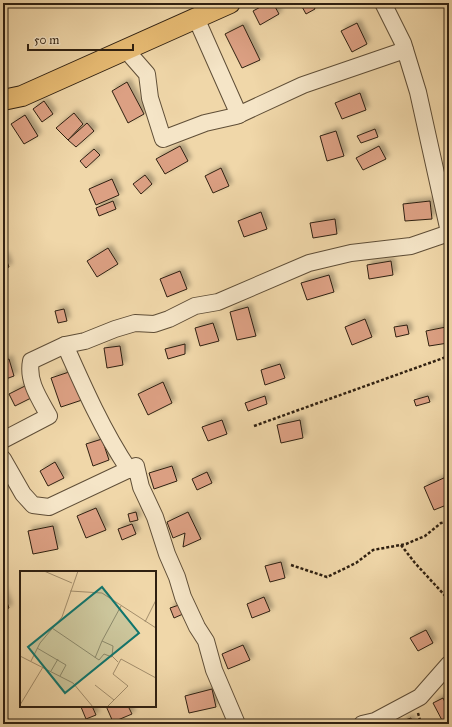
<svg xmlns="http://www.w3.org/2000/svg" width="452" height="727" viewBox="0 0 452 727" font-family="'IM FELL Great Primer',serif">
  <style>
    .building { fill: #dca083; stroke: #2f2011; filter: url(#shadow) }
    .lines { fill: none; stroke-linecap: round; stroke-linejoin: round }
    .minor-casing { stroke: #5f4e37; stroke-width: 18 }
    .major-casing { stroke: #2f2011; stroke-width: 22 }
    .path { stroke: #2f2011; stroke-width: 2.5; stroke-dasharray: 3 2; stroke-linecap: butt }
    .minor { stroke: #f5e5c7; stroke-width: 16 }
    .major { stroke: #e8bc74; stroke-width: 20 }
    .inset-road { fill: none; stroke: #a38e6c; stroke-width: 1 }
    .view { fill: #0f766e; fill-opacity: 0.15; stroke: #0f766e; stroke-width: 2 }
    .inset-edge { fill: none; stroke: #2f2011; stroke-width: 2 }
  </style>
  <defs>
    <filter id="shadow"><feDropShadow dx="3.5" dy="-3.5" stdDeviation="2" flood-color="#0004"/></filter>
  </defs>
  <rect width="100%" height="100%" fill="#f0d7a9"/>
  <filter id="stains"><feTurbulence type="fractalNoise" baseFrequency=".005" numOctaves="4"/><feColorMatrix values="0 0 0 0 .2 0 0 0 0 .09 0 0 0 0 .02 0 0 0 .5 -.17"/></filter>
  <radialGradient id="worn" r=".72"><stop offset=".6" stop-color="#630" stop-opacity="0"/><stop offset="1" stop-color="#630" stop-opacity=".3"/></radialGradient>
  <g class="building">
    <path d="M268 3H273L279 14 260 25 253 11Z"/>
    <path d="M300 3H312L315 9 306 14Z"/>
    <path d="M357 23 367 44 352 52 341 31Z"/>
    <path d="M243 25 260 60 242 68 225 34Z"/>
    <path d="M127 82 144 114 128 123 112 91Z"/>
    <path d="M360 93 366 110 342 119 335 103Z"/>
    <path d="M44 101 53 114 42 122 33 109Z"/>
    <path d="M74 113 83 124 68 140 56 128Z"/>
    <path d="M25 115 38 136 24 144 11 124Z"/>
    <path d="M87 123 94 131 76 147 68 140Z"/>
    <path d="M375 129 378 137 361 143 357 136Z"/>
    <path d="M336 131 344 156 327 161 320 136Z"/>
    <path d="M180 146 188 161 165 174 156 159Z"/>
    <path d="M379 146 386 159 363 170 356 158Z"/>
    <path d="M94 149 100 155 86 168 80 161Z"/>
    <path d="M221 168 229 186 213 193 205 176Z"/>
    <path d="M145 175 152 184 141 194 133 184Z"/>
    <path d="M112 179 119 195 96 205 89 189Z"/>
    <path d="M113 201 116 209 99 216 96 208Z"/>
    <path d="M430 201 432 219 405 221 403 204Z"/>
    <path d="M261 212 267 229 244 237 238 221Z"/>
    <path d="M335 219 337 234 313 238 310 223Z"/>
    <path d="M108 248 118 264 97 277 87 261Z"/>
    <path d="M3 256H5L9 267 3 269Z"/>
    <path d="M391 261 393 275 369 279 367 265Z"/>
    <path d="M180 271 187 289 167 297 160 279Z"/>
    <path d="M329 275 334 292 307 300 301 283Z"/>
    <path d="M248 307 256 336 237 340 230 312Z"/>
    <path d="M64 309 67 321 58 323 55 311Z"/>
    <path d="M365 319 372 337 352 345 345 327Z"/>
    <path d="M213 323 219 341 200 346 195 328Z"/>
    <path d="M407 325 409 334 396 337 394 327Z"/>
    <path d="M446 327 448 343 429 346 426 331Z"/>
    <path d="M185 344V354L168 359 165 349Z"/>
    <path d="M120 346 123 365 107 368 104 348Z"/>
    <path d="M9 359 14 376 3 380V361Z"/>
    <path d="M280 364 285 378 265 385 261 370Z"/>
    <path d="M72 371 82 400 61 407 51 378Z"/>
    <path d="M163 382 172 403 148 415 138 394Z"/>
    <path d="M27 385 33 397 15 406 9 394Z"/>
    <path d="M265 396 267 404 248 411 245 403Z"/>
    <path d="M428 396 430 402 416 406 414 400Z"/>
    <path d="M222 420 227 434 208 441 202 427Z"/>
    <path d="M300 420 303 438 281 443 277 425Z"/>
    <path d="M102 439 109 460 93 466 86 444Z"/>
    <path d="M55 462 64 478 48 486 40 471Z"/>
    <path d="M172 466 177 481 154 489 149 473Z"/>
    <path d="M207 472 212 483 197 490 192 479Z"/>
    <path d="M446 477 449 484V504L434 510 424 487Z"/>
    <path d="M96 508 106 530 86 538 77 516Z"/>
    <path d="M136 512 138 520 130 522 128 514Z"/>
    <path d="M188 512 201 539 183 547 185 533 173 538 167 522Z"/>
    <path d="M132 524 136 534 122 540 118 529Z"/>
    <path d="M53 526 58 549 33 554 28 531Z"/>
    <path d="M281 562 285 578 270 582 265 566Z"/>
    <path d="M3 591 9 608 3 610Z"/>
    <path d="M264 597 270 611 252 618 247 604Z"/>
    <path d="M179 605 183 614 174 618 170 608Z"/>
    <path d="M426 630 433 643 418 651 410 638Z"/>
    <path d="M243 645 250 660 228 669 222 654Z"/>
    <path d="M212 689 216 707 189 713 185 696Z"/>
    <path d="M443 698 449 710V721L444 724 433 703Z"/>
    <path d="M85 706H92L96 715 86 719 81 707Z"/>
    <path d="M106 706H128L132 714 113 722Z"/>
    <path d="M411 718 412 724H403L402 721Z"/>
  </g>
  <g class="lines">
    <g class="minor-casing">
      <g id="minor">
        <path d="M383 3 403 43 418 92 449 232"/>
        <path d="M196 18 239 115"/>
        <path d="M126 50 147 74 150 98 163 139 205 123 236 116 303 85 405 50"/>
        <path d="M65 345C84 388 103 431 129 470"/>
        <path d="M3 440 49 416C39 398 27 381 31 361L65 345 85 341 115 329 135 323 154 324 169 319 195 306 218 302 309 263 351 253 411 246 449 233"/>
        <path d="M3 459 23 494 33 505 49 507 136 466 141 487 155 517 167 554 177 577 183 597 197 627 206 641 214 670 237 724"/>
        <path d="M362 724 375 721 420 697 449 664"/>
      </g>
    </g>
    <g class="major-casing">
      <path id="major" d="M3 100 22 96 230 3"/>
    </g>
    <g class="path">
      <path d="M254 426 449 356"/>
      <path d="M401 545 415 563 449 600"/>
      <path d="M291 565 327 577 356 563 373 550 406 544 425 536 441 523 449 521"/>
      <path d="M418 713 421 724"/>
    </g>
    <use href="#minor" class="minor"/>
    <use href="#major" class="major"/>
  </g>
  <g transform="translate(20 571)">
    <rect width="136" height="136" fill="#f0d7a9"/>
    <path class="inset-road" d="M24 0 52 12M50 20 82 22 136 57M125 51 136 29M32 57 79 89 84 83 92 86M17 77 46 94 40 105M0 85 53 112 73 136M75 87 82 70M11 90 20 72 42 46 58 0M98 91 92 85 93 75 82 70 101 35M31 100 38 88M75 114 94 129M0 134 23 96M87 136 108 115 93 103 101 88 136 107"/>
    <path class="view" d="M82 16 119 62 45 122 8 76Z"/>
    <rect width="136" height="136" class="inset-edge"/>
  </g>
  <rect width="452" height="727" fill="none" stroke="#f0d7a9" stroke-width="16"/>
  <rect x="4" y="4" width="444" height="719" fill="none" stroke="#2f2011" stroke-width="2"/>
  <rect x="8" y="8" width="436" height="711" fill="none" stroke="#2f2011"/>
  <path d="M28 44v6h105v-6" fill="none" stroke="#2f2011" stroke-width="2"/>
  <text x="34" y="44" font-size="12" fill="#2f2011" stroke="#f5e5c7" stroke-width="3" paint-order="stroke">50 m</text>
  <rect width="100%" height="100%" filter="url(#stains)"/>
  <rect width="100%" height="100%" fill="url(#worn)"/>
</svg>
